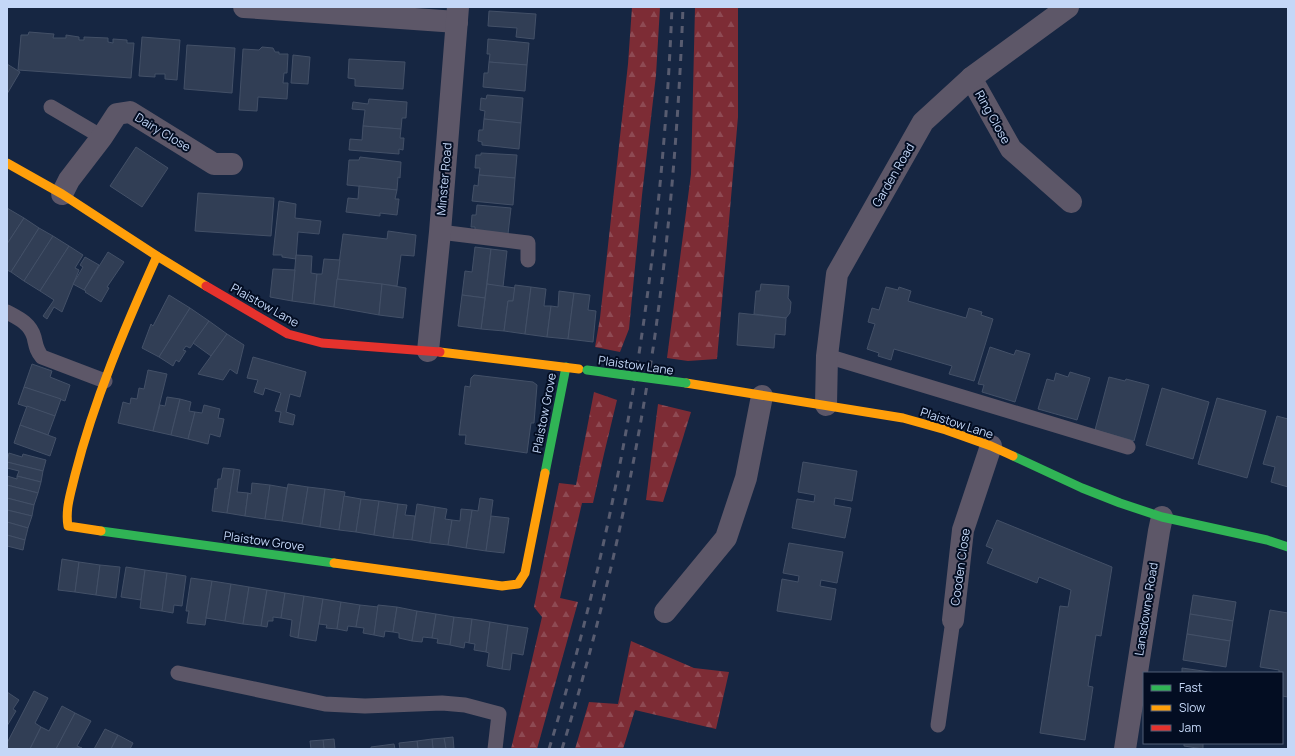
<svg xmlns="http://www.w3.org/2000/svg" width="1295" height="756" viewBox="0 0 1295 756" font-family="Manrope,sans-serif">
  <style>
    .forest { fill: url(#forest-firs) }
    .building { fill: #313e55; stroke: #435067 }
    .lines { fill: none; stroke-linecap: round; stroke-linejoin: round }
    .lane { stroke: #5d5768; stroke-width: 15 }
    .street { stroke: #5d5768; stroke-width: 22 }
    .fast { stroke: #30b455; stroke-width: 9 }
    .slow { stroke: #ff9f0a; stroke-width: 9 }
    .jam { stroke: #e5322d; stroke-width: 9 }
    .rail { stroke: #585c70; stroke-width: 3; stroke-dasharray: 7 7; stroke-linecap: butt }
    .fast-bridge { stroke: #30b455; stroke-width: 9 }
    .labels { text-anchor: middle; dominant-baseline: central; stroke-width: 4; stroke-linejoin: round; paint-order: stroke }
    .street-label { font-size: 12px; fill: #c4d7f7; stroke: #030d22 }
  </style>
  <defs>
    <pattern id="forest-firs" width="22" height="20" patternUnits="userSpaceOnUse"><rect width="22" height="20" fill="#7d2c35"/><path d="M5 1l3.5 6h-7zM16 11l3.5 6h-7z" fill="#8e4a53"/></pattern>
  </defs>
  <rect width="100%" height="100%" fill="#162642"/>
  <g class="forest">
    <path d="M632 7H660L656 75 642 195 629 329 620 352 595 347 600 318 628 64Z"/>
    <path d="M695 7H738V117L717 359 688 361 667 358 691 174Z"/>
    <path d="M594 392 617 400 604 454 593 503H582L560 598 578 602 537 749H511L542 617 534 607 559 483 576 485Z"/>
    <path d="M658 404 691 412 663 502 646 500Z"/>
    <path d="M631 641 694 668 729 672 716 729 635 710 623 749H575L589 702 618 704Z"/>
  </g>
  <g class="building">
    <path d="M489 11 536 14 534 39 516 37 517 28 488 26Z"/>
    <path d="M29 32 54 34 53 38H66V35L79 37V40H84V37L108 38V42L113 43V39L127 40V43H134L131 78 18 70 21 35H28Z"/>
    <path d="M142 37 180 40 177 80 165 79V74H155V77L139 76Z"/>
    <path d="M488 39 529 43 527 65 489 62 490 54H487Z"/>
    <path d="M187 45 235 48 232 93 184 89Z"/>
    <path d="M262 47 273 48 275 52H279V54H288L287 73H284L283 83H288L287 99 258 97 257 111 239 110 243 49 259 50Z"/>
    <path d="M293 55 310 57 308 84 291 83Z"/>
    <path d="M349 59 405 62 403 89 355 86V79L348 78Z"/>
    <path d="M489 62 527 65 525 91 483 87 484 73H488Z"/>
    <path d="M7 64 20 72 7 94Z"/>
    <path d="M487 95 523 98 521 123 484 119 485 111 480 110 481 98 486 99Z"/>
    <path d="M369 99 407 102 406 118H402L401 129 363 126 365 110 352 109 353 102 368 104Z"/>
    <path d="M484 119 521 123 519 149 482 145V142L478 141 479 130H483Z"/>
    <path d="M363 126 401 129 400 138H404L403 150 399 149V154L349 150 350 139 362 140Z"/>
    <path d="M136 147 168 168 142 207 110 186Z"/>
    <path d="M481 153 517 155 515 178 479 175 480 168H475L476 155H481Z"/>
    <path d="M360 157 401 162 400 178 398 177 397 190 347 185 349 160H359Z"/>
    <path d="M479 175 515 178 513 205 472 201 474 185 478 186Z"/>
    <path d="M359 186 397 190 395 199H399L397 215 380 213V216L346 212 348 198 358 199Z"/>
    <path d="M198 193 274 198 271 236 195 231Z"/>
    <path d="M279 201 296 204 295 218 321 221 319 234 298 232 296 259 282 257V255H273Z"/>
    <path d="M477 205 511 208 508 234 475 230V227H471L472 215H476Z"/>
    <path d="M7 208 24 218 7 244Z"/>
    <path d="M24 218 39 228 11 272 7 270V244Z"/>
    <path d="M39 228 53 236 24 281 11 272Z"/>
    <path d="M388 231 416 235 414 256 401 255 397 286 337 279 343 234 387 239Z"/>
    <path d="M53 236 69 246 40 291 24 281Z"/>
    <path d="M69 246 83 255 75 268 79 270 62 312 54 307 47 319 43 316 54 300 40 291Z"/>
    <path d="M475 247 491 249 485 298 462 295 465 271 472 272Z"/>
    <path d="M491 249 507 251 503 287 487 284Z"/>
    <path d="M108 252 124 262 107 287 109 288 101 302 85 292 86 291 84 290Z"/>
    <path d="M296 255 312 256 311 273 317 274 314 304 292 301Z"/>
    <path d="M85 257 99 265 84 290 73 284 83 267 80 265Z"/>
    <path d="M324 259 340 260 334 307 314 304 317 274H322Z"/>
    <path d="M273 269 295 270 292 301 270 297Z"/>
    <path d="M337 279 382 284 379 315 334 307Z"/>
    <path d="M382 284 406 288 403 318 379 315Z"/>
    <path d="M487 284 515 288 513 301H508L504 331 481 329Z"/>
    <path d="M761 284 789 286 788 298 791 302 790 313 786 318 754 314 756 291H760Z"/>
    <path d="M515 285 531 287 525 334 504 331 508 301H513Z"/>
    <path d="M531 287 546 289 544 306H551L547 337 525 334Z"/>
    <path d="M886 287 898 290 899 287 911 291 908 301 966 318 969 308 982 312 981 315 993 319 974 381 949 374 952 366 894 349 891 360 878 356 879 353 867 349 875 324 868 322 872 308 879 310Z"/>
    <path d="M559 291 574 293 568 339 547 337 551 306 558 307Z"/>
    <path d="M574 293 590 295 588 310 596 311 593 342 568 339Z"/>
    <path d="M169 295 190 308 159 357 142 348 151 324 153 326Z"/>
    <path d="M462 295 485 298 481 329 458 326Z"/>
    <path d="M190 308 209 321 190 348 186 346 183 350 186 351 179 362 176 360 173 366 159 357Z"/>
    <path d="M739 313 786 318 785 335 775 334 774 348 737 345Z"/>
    <path d="M209 321 227 334 211 356 193 343Z"/>
    <path d="M227 334 244 345 237 374 230 369 223 380 198 374Z"/>
    <path d="M990 347 1014 355 1016 350 1030 354 1015 402 982 392 984 385 978 384Z"/>
    <path d="M253 357 306 372 300 397 290 394 286 412 295 415 293 425 279 422 281 412 275 411 281 393 265 388 263 395 254 392 258 380 247 378Z"/>
    <path d="M32 364 52 371 50 377 70 385 65 401 24 387Z"/>
    <path d="M148 370 167 374 153 431 118 423 123 402 130 404 131 398 137 399 139 388 144 389Z"/>
    <path d="M1070 372 1090 378 1077 420 1038 409 1047 379 1054 381 1056 373 1068 377Z"/>
    <path d="M474 375 533 382 537 385 534 423H531L527 453 465 444 466 435H459L465 386 470 387 471 378Z"/>
    <path d="M1109 377 1125 381 1126 379 1149 385 1134 441 1095 430Z"/>
    <path d="M24 387 61 399 55 416 18 404Z"/>
    <path d="M1162 388 1209 402 1193 459 1146 445Z"/>
    <path d="M167 397 180 399 171 435 153 431 160 405 165 406Z"/>
    <path d="M1217 398 1266 411 1247 478 1198 464Z"/>
    <path d="M180 399 191 402 189 411 195 412 188 439 171 435Z"/>
    <path d="M204 405 220 409 218 418 224 419 220 437 210 434 208 444 188 439 195 412 202 413Z"/>
    <path d="M27 406 55 416 48 435 20 425Z"/>
    <path d="M1277 416 1288 419V487L1271 482 1275 467 1263 464Z"/>
    <path d="M20 425 56 438 50 456 14 443Z"/>
    <path d="M9 453 22 457 23 454 46 460 43 471 7 462Z"/>
    <path d="M7 462 43 471 41 482 17 476 19 471 7 468Z"/>
    <path d="M803 462 857 471 852 501 835 498 834 505 851 508 845 538 792 528 797 499 814 502 815 495 798 492Z"/>
    <path d="M223 468 234 469 227 513 212 511 215 488 217 489 218 479H221Z"/>
    <path d="M234 469 240 470 237 492 248 493 245 516 227 513Z"/>
    <path d="M7 476 17 479V476L41 482 38 493 7 485Z"/>
    <path d="M252 483 270 485 265 519 245 516 248 493 251 494Z"/>
    <path d="M288 484 308 487 302 524 282 521Z"/>
    <path d="M7 485 38 493 34 505 7 498Z"/>
    <path d="M270 485 287 488 282 521 265 519Z"/>
    <path d="M308 487 325 489 320 527 302 524Z"/>
    <path d="M325 489 345 492 339 530 320 527Z"/>
    <path d="M344 496 361 499 356 532 339 530Z"/>
    <path d="M7 498 34 505 32 516 7 510Z"/>
    <path d="M480 498 493 500 486 551 466 548 472 510 478 511Z"/>
    <path d="M361 499 379 501 374 535 356 532Z"/>
    <path d="M379 501 398 504 393 538 374 535Z"/>
    <path d="M398 504 407 505 405 515 415 516 412 540 393 538Z"/>
    <path d="M417 504 435 507 430 543 412 540Z"/>
    <path d="M435 507 447 509 445 519 452 520 448 545 430 543Z"/>
    <path d="M461 509 472 510 466 548 448 545 452 520 460 521Z"/>
    <path d="M7 510 32 516 28 528 7 522Z"/>
    <path d="M491 516 509 518 504 553 486 551Z"/>
    <path d="M997 520 1112 567 1101 636 1096 635 1088 686 1093 687 1085 740 1040 733 1060 606 1068 607 1071 590 1039 577 1037 583 987 563 993 549 986 546Z"/>
    <path d="M7 522 28 528 25 540 7 535Z"/>
    <path d="M7 535 25 540 23 550 7 546Z"/>
    <path d="M789 543 843 552 837 583 821 580 820 586 836 589 831 620 777 611 782 579 798 582 799 576 783 573Z"/>
    <path d="M62 559 79 562 75 592 58 590Z"/>
    <path d="M79 562 100 565 96 595 75 592Z"/>
    <path d="M100 565 120 567 116 598 96 595Z"/>
    <path d="M126 567 145 570 141 600 121 597Z"/>
    <path d="M145 570 167 573 162 611 140 608Z"/>
    <path d="M167 573 186 576 182 606 174 605 173 613 162 611Z"/>
    <path d="M191 578 212 581 205 625 187 623 189 611H186Z"/>
    <path d="M212 581 231 584 225 621 206 618Z"/>
    <path d="M231 584 249 587 243 624 225 621Z"/>
    <path d="M249 587 267 590 261 626 243 624Z"/>
    <path d="M267 590 285 593 281 618 273 617V621H268L267 627 261 626Z"/>
    <path d="M285 593 304 596 298 638 290 636 292 620 281 618Z"/>
    <path d="M1193 595 1236 602 1233 621 1190 614Z"/>
    <path d="M304 596 323 599 316 641 298 638Z"/>
    <path d="M323 599 341 602 337 629 326 628 327 625 319 624Z"/>
    <path d="M341 602 360 605 356 627 348 626 347 631 337 629Z"/>
    <path d="M360 605 378 607 374 635 363 633 364 628 356 627Z"/>
    <path d="M378 605 397 607 393 632 385 631 384 637 374 635Z"/>
    <path d="M397 607 417 611 412 641 399 638V633L393 632Z"/>
    <path d="M1270 610 1288 613V697L1282 696V673H1279V670L1260 667Z"/>
    <path d="M417 611 436 614 432 638 423 637 422 642 412 641Z"/>
    <path d="M436 614 454 617 450 645 437 643 438 639 432 638Z"/>
    <path d="M1190 614 1233 621 1230 641 1187 634Z"/>
    <path d="M454 617 472 619 469 643 465 642 464 648 450 645Z"/>
    <path d="M472 619 490 622 486 652 474 650 475 644 469 643Z"/>
    <path d="M490 622 508 625 502 669 487 666 489 653 486 652Z"/>
    <path d="M508 625 528 628 523 655 512 653 510 670 502 669Z"/>
    <path d="M1187 634 1230 641 1226 667 1183 660Z"/>
    <path d="M1182 668 1217 673H1182Z"/>
    <path d="M34 691 48 698 35 723 41 727 30 749H7V743Z"/>
    <path d="M7 692 19 700 13 709 16 711 7 726Z"/>
    <path d="M62 706 75 713 56 749H30L41 727 49 731Z"/>
    <path d="M75 713 91 721 77 746 82 748 56 749Z"/>
    <path d="M105 729 118 735 111 749H94Z"/>
    <path d="M118 735 133 743 130 749H111Z"/>
    <path d="M453 737 454 749H446L444 738Z"/>
    <path d="M444 738 446 749H433L432 739Z"/>
    <path d="M334 739 335 749H324L323 740Z"/>
    <path d="M432 739 433 749H418L417 741Z"/>
    <path d="M323 740 324 749H311L310 741Z"/>
    <path d="M417 741 418 749H400L399 743Z"/>
    <path d="M1184 743H1203V749L1184 746Z"/>
    <path d="M394 744 395 749H371V747Z"/>
  </g>
  <g class="lines">
    <g class="lane">
      <path d="M51 107 102 137"/>
      <path d="M440 232 528 243V260"/>
      <path d="M7 312C18 318 30 323 34 337 36 345 36 350 42 357L105 381"/>
      <path d="M827 356 1128 447"/>
      <path d="M178 673 325 704 365 706 442 703 465 705 499 714 495 749"/>
      <path d="M938 725 953 620"/>
    </g>
    <g class="street">
      <path d="M244 7 457 22"/>
      <path d="M971 78 1011 149 1071 202"/>
      <path d="M62 194 69 180 102 137 117 114 130 112 214 164H232"/>
      <path d="M428 351 440 232 458 7"/>
      <path d="M826 405 827 356 837 274 923 122 971 78 1068 7"/>
      <path d="M665 612 726 538 746 478 762 396"/>
      <path d="M953 620 963 530 991 446"/>
      <path d="M1125 749 1159 531 1162 517"/>
    </g>
    <g class="fast">
      <path d="M1013 456 1082 488 1120 503 1162 517 1267 540 1288 547"/>
      <path d="M545 473 566 367"/>
      <path d="M101 531 334 563"/>
    </g>
    <g class="slow">
      <path d="M7 163 62 194 157 256 206 286"/>
      <path d="M440 352 579 369"/>
      <path d="M686 383 903 418 946 430 991 446 1013 456"/>
      <path d="M101 531 68 526C65 509 71 492 75 475 94 400 125 327 157 256"/>
      <path d="M334 563 502 586 518 584 525 573 545 473"/>
    </g>
    <path class="jam" d="M206 286 288 334 322 343 440 352"/>
    <g class="rail">
      <path d="M549 749C623 509 662 258 672 7"/>
      <path d="M562 749C598 632 626 512 646 391 650 368 654 344 657 320 671 216 679 112 683 7"/>
    </g>
    <path class="fast-bridge" d="M587 370 686 383"/>
  </g>
  <g class="labels">
    <g class="street-label">
      <text transform="translate(993 117) rotate(61)">Ring Close</text>
      <text transform="translate(163 132) rotate(31)">Dairy Close</text>
      <text transform="translate(893 175) rotate(-60)">Garden Road</text>
      <text transform="translate(444 179) rotate(-85)">Minster Road</text>
      <text transform="translate(265 305) rotate(29)">Plaistow Lane</text>
      <text transform="translate(636 365) rotate(8)">Plaistow Lane</text>
      <text transform="translate(544 413) rotate(-79)">Plaistow Grove</text>
      <text transform="translate(957 423) rotate(18)">Plaistow Lane</text>
      <text transform="translate(264 541) rotate(8)">Plaistow Grove</text>
      <text transform="translate(960 567) rotate(-82)">Cooden Close</text>
      <text transform="translate(1146 609) rotate(-81)">Lansdowne Road</text>
    </g>
  </g>
  <rect width="1295" height="756" fill="none" stroke="#c4d7f7" stroke-width="16"/>
  <rect x="1143" y="672" width="140" height="72" fill="#030d22" stroke="#505e77"/>
  <rect x="1151" y="685" width="20" height="6" fill="#30b455" stroke="#505e77"/>
  <text x="1179" y="692" font-size="12" fill="#c4d7f7">Fast</text>
  <rect x="1151" y="705" width="20" height="6" fill="#ff9f0a" stroke="#505e77"/>
  <text x="1179" y="712" font-size="12" fill="#c4d7f7">Slow</text>
  <rect x="1151" y="725" width="20" height="6" fill="#e5322d" stroke="#505e77"/>
  <text x="1179" y="732" font-size="12" fill="#c4d7f7">Jam</text>
</svg>
